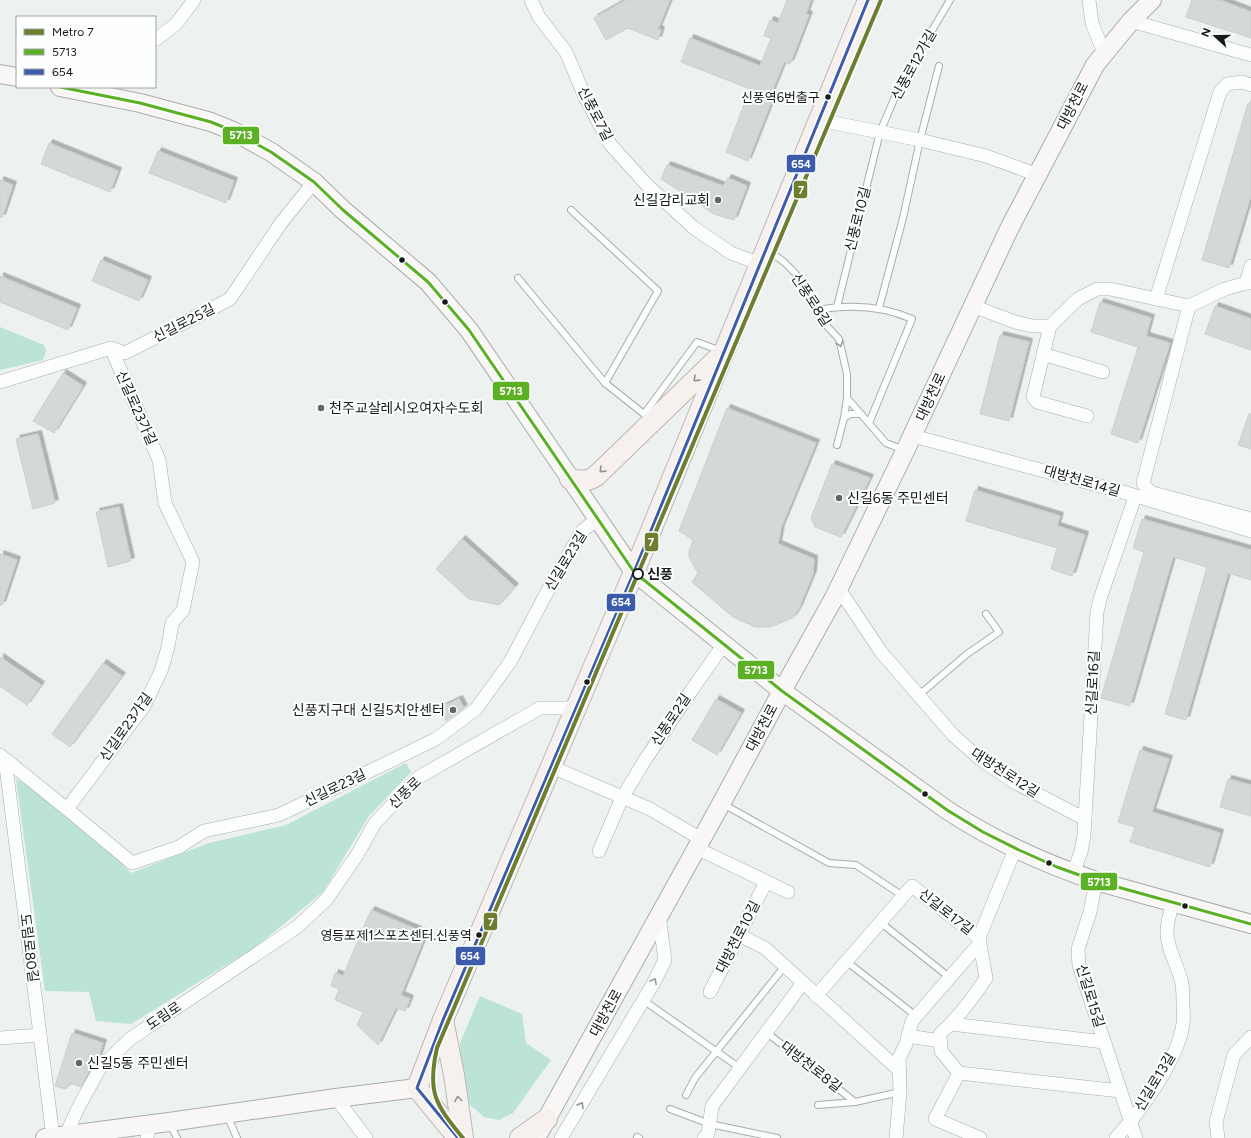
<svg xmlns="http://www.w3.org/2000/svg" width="1251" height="1138" viewBox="0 0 1251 1138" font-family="Figtree,'Noto Sans KR',sans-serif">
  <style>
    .green { fill: #bce3d8 }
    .building { fill: #d4d8d6; stroke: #cbcfcd; filter: url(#shadow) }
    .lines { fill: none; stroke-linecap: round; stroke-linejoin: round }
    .service-casing { stroke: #a9adab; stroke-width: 8 }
    .minor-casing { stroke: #a9adab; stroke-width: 14 }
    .secondary-casing { stroke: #a9adab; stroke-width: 20 }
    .primary-casing { stroke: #beb8b4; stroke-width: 22 }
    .service { stroke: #fcfdfd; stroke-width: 6 }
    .minor { stroke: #fcfdfd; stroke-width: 13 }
    .secondary { stroke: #f9f7f6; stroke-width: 18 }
    .primary { stroke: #f6f1ef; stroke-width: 20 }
    .bus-1-casing { stroke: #fcfffe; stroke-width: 6 }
    .bus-2-casing { stroke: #fcfffe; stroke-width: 6 }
    .bus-1 { stroke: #5bb025; stroke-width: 3 }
    .bus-2 { stroke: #3d5bab; stroke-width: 3 }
    .metro-1-casing { stroke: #fcfffe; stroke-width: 7 }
    .metro-1 { stroke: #6e7e31; stroke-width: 4 }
    .oneway { stroke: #959796 }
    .oneway2 { stroke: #92908f }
    .bus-dot { fill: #171a19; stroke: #fcfffe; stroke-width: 1.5 }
    .poi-dot { fill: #626664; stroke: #fcfffe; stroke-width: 1.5 }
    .stop-dot { fill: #fcfffe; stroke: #171a19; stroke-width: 2 }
    .labels { text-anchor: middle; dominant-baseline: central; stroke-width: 4; stroke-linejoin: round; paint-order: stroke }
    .bus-label { font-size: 13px; fill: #171a19; stroke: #fcfffe; text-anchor: end }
    .street-label { font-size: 14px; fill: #171a19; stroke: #fcfffe }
    .poi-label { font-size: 14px; fill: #171a19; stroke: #fcfffe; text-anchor: start }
    .stop-label { font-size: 14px; font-weight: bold; fill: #171a19; stroke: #fcfffe; text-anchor: start }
    .line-badge { stroke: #fcfffe; stroke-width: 1.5 }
    .badge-label { font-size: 11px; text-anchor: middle; font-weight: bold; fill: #fff }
  </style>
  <defs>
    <filter id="shadow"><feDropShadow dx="3.5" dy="-3.5" stdDeviation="0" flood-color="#0004"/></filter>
  </defs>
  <rect width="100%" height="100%" fill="#edf2f0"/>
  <g class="green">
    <path d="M0 327 44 345 46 351 43 360 0 370Z"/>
    <path d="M406 763 411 772 369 816 323 892 257 946 131 1024 96 1021 89 992 45 991 16 779 67 809 131 873 209 843 286 825Z"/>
    <path d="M480 996 522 1014 526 1043 551 1060 513 1113 499 1120 484 1117 468 1103 459 1075 460 1043Z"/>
  </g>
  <g class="building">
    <path d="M626 0H670L658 29 661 30 658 40 628 28 606 40 594 18Z"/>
    <path d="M787 0H811L806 14 809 15 790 64 784 62 769 99 772 100 748 161 726 152 750 89 681 62 690 38 760 66 771 38 764 36 770 20 778 23Z"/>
    <path d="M1192 0H1220L1251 12V38L1186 17Z"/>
    <path d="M1248 103 1251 104V195L1229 268 1202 260Z"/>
    <path d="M49 143 118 171 110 192 41 164Z"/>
    <path d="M158 151 234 181 226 203 149 173Z"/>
    <path d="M667 165 723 186 728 178 747 186 734 220 714 214 661 179Z"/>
    <path d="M0 180 13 185 2 218 0 217Z"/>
    <path d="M101 260 148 280 139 301 92 281Z"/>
    <path d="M0 276 77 308 68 330 0 302Z"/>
    <path d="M1100 302 1151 318 1146 336 1170 343 1138 443 1111 434 1138 347 1091 332Z"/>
    <path d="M1215 306 1251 319V350L1205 334Z"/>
    <path d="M1000 335 1029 342 1009 421 980 414Z"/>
    <path d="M63 373 83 386 54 433 33 421Z"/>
    <path d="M727 408 816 443 781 528 778 544 814 559 813 574 799 608 793 618 770 627H755L733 617 692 582 698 573 689 557V551L693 540 679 531Z"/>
    <path d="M1249 414H1251V449L1238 445Z"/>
    <path d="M38 434 55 503 33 509 16 439Z"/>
    <path d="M832 464 870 478 841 537 815 527 811 518Z"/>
    <path d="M975 490 1060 516 1057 526 1085 535 1072 576 1051 569 1057 548 966 521Z"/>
    <path d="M119 507 131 561 108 567 96 512Z"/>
    <path d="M1142 519 1251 550V580L1228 573 1186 720 1165 714 1207 567 1173 557 1130 706 1101 698 1144 552 1133 548Z"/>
    <path d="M462 539 515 587 499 605 469 599 436 569Z"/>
    <path d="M0 554 17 560 2 605H0Z"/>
    <path d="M0 657 41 685 27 705 0 686Z"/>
    <path d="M103 663 122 676 70 747 52 734Z"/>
    <path d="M459 699 464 708 446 721 440 708Z"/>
    <path d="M716 699 741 713 717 755 692 740Z"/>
    <path d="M1140 750 1169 759 1152 812 1220 833 1210 867 1130 842 1135 827 1118 822Z"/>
    <path d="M1228 779 1251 785V816L1220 807Z"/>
    <path d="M371 910 418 930 415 938 423 941 401 995 410 999 405 1011 396 1008 378 1045 357 1025 363 1012 335 1000 339 989 331 986 335 973 343 976Z"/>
    <path d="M72 1033 103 1043 98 1059 93 1064 81 1087 70 1083 66 1089 55 1086Z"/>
  </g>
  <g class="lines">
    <g class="service-casing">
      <g id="service">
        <path d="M769 251 784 262 795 273 806 288 824 323 839 339 847 374V398L886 443 904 450"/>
        <path d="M518 278 605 383 658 291 571 210"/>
        <path d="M837 307 880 132 901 83 950 0"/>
        <path d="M879 308 903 218 920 140 939 66"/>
        <path d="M817 310C850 304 881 305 912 319L869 423"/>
        <path d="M605 383 644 414 697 342 721 351"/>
        <path d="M844 418 850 414H861"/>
        <path d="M837 445 844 418 847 398"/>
        <path d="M919 695 967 654 999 632 986 614"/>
        <path d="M723 804 829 863 856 865 903 896"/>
        <path d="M880 922 949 977"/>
        <path d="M846 961 916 1016"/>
        <path d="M643 1000 740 1068"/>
        <path d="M766 1032 855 1102"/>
        <path d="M686 1095 695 1078 784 967"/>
        <path d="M818 1105 855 1102 900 1092"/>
        <path d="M670 1109 710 1124 777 1138"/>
        <path d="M227 1115 237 1138"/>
        <path d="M170 1124 177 1138"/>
        <path d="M637 1137 639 1138"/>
      </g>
    </g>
    <g class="minor-casing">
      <g id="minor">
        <path d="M531 0 539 17 566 52 585 97 610 144 646 184 694 228 731 253 760 264"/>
        <path d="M1089 0 1092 23 1104 53"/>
        <path d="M1131 21 1251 55"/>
        <path d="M155 40 176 24 194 0"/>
        <path d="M819 120 920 140 986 156 1038 175"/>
        <path d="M1246 283 1251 266"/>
        <path d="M1156 299 1220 92 1227 84 1242 82 1251 85"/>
        <path d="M973 306 1015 322 1032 326H1050L1078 299 1097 289H1110L1189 306 1225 289 1246 283H1251"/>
        <path d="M1189 306 1143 483 1146 488 1153 493 1251 519"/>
        <path d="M1050 326 1033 397 1037 402 1087 416"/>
        <path d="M1043 354 1103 372"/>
        <path d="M0 382 111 348 125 353 230 299 281 223 314 182"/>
        <path d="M913 436 1123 492 1251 531"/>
        <path d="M839 589 881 652 953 735 980 759 1014 782 1085 819"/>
        <path d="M0 755 67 809 132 863 179 847 204 831 279 815 436 739 476 709 510 662 554 579 582 531 597 519"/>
        <path d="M5 759 53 1137"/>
        <path d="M552 767 650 809 701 839"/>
        <path d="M67 809 144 706 161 671 168 647 172 623 183 610 193 562 165 503 159 460 111 348"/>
        <path d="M696 848 788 892"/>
        <path d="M599 851 622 798 645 760 691 691 724 644"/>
        <path d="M1073 873 1081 852 1084 835 1097 612 1100 599 1135 497"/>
        <path d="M1096 881 1090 912 1078 949 1079 965 1136 1138"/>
        <path d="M739 935 765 948 900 1071"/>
        <path d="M710 992 766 882"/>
        <path d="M816 996 912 886 979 938V944L912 1021 906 1044 899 1058 900 1092 896 1138"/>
        <path d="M951 1024 1104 1042"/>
        <path d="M908 1036 940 1041"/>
        <path d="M0 1038 40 1035"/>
        <path d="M959 1073 941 1051 940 1034C958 1018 973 998 986 978L979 938 1015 849"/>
        <path d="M959 1073 1120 1091"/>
        <path d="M959 1073 935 1119 980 1138"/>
        <path d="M336 1098 366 1138"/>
        <path d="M66 1135 77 1110 100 1068 130 1039 297 927 326 900 357 855 375 823 419 777 540 708H577"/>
        <path d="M147 1138 149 1125"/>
        <path d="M561 1138 653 984 665 960 659 916"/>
        <path d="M704 1138 708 1134 712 1106 802 984"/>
        <path d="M1116 1138C1140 1112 1178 1060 1183 1024 1184 1017 1183 1010 1183 1003 1183 997 1183 990 1182 984 1179 967 1167 950 1167 932 1167 922 1170 912 1173 902"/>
        <path d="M1218 1138 1216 1122 1234 1055 1251 1037"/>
      </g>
    </g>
    <g class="secondary-casing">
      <g id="secondary">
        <path d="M0 74 17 77"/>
        <path d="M60 87 140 103 211 122 233 131 271 152 314 182 343 210 428 282 469 330 634 572 782 691 947 810C994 841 1043 863 1096 881L1251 924"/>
        <path d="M540 1131 721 804 782 691 834 598 905 451 1010 227 1095 65 1131 21 1152 0"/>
        <path d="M45 1138 169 1122 336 1098 417 1088"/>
      </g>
    </g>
    <g class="primary-casing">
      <g id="primary">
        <path d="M570 479C580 481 587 482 596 476L718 358"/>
        <path d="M443 1020 454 1075 463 1138"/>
        <path d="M458 1138 417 1088 443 1020 634 572 868 0"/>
        <path d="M520 1138 547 1119"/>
      </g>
    </g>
    <use href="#service" class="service"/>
    <use href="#minor" class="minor"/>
    <use href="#secondary" class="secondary"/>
    <use href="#primary" class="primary"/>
    <g class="bus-1-casing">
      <path id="bus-1" d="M60 87 140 103 211 122 233 131 271 152 314 182 343 210 428 282 469 330 634 572 782 691 947 810 983 832 1019 850 1057 867 1096 881 1251 924"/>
    </g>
    <g class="bus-2-casing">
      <path id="bus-2" d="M458 1138 417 1088 443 1020 634 572 868 0"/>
    </g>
    <use href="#bus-1" class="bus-1"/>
    <use href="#bus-2" class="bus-2"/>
    <g class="metro-1-casing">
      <path id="metro-1" d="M463 1138C435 1104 427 1092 437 1048L881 0"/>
    </g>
    <use href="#metro-1" class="metro-1"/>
  </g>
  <defs><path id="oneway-chevron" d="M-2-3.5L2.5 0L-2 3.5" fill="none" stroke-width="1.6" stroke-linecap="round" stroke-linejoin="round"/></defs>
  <g class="oneway">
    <use href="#oneway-chevron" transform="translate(840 344) rotate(73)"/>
    <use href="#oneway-chevron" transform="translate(654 981) rotate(-62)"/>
    <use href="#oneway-chevron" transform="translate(581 1105) rotate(-59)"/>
  </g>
  <g class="oneway2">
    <use href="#oneway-chevron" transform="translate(696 379) rotate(136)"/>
    <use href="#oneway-chevron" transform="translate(602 470) rotate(136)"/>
    <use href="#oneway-chevron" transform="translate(458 1099) rotate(-98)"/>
  </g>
  <g class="bus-dot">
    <circle cx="828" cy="97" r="3.5"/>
    <circle cx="402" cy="260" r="3.5"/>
    <circle cx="445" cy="302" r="3.5"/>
    <circle cx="587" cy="682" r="3.5"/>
    <circle cx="925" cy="794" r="3.5"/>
    <circle cx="1049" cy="863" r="3.5"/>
    <circle cx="1185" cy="906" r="3.5"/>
    <circle cx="479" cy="935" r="3.5"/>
  </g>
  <g class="poi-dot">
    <circle cx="718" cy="200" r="4"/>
    <circle cx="321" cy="408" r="4"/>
    <circle cx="839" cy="498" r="4"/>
    <circle cx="453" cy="710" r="4"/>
    <circle cx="79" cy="1063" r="4"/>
  </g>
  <circle class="stop-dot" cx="638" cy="574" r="5"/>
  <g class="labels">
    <g class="bus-label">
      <text x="820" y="97">신풍역6번출구</text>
      <text x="472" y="935">영등포제1스포츠센터.신풍역</text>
    </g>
    <g class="street-label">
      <text transform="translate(914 65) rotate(-61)">신풍로12가길</text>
      <text transform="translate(1073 106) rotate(-63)">대방천로</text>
      <text transform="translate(595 114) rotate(63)">신풍로7길</text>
      <text transform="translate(858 219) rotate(-76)">신풍로10길</text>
      <text transform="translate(811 300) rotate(57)">신풍로8길</text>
      <text transform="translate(184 323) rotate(-27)">신길로25길</text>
      <text transform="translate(931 397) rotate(-65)">대방천로</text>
      <text transform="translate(136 408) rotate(66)">신길로23가길</text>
      <text transform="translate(1082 481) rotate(16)">대방천로14길</text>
      <text transform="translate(566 561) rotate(-59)">신길로23길</text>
      <text transform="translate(1093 683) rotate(-87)">신길로16길</text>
      <text transform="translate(671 720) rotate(-56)">신풍로2길</text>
      <text transform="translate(126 727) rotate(-55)">신길로23가길</text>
      <text transform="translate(762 728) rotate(-62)">대방천로</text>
      <text transform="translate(1005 773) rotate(33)">대방천로12길</text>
      <text transform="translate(335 788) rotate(-26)">신길로23길</text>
      <text transform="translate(405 793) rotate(-44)">신풍로</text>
      <text transform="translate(946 912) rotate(38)">신길로17길</text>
      <text transform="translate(738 937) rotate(-63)">대방천로10길</text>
      <text transform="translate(29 948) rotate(83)">도림로80길</text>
      <text transform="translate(1090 996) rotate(73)">신길로15길</text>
      <text transform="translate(606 1013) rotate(-61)">대방천로</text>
      <text transform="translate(164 1016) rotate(-34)">도림로</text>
      <text transform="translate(811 1067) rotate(38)">대방천로8길</text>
      <text transform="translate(1155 1082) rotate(-59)">신길로13길</text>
    </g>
    <g class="poi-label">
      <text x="710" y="200" text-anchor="end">신길감리교회</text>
      <text x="329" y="408">천주교살레시오여자수도회</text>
      <text x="847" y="498">신길6동 주민센터</text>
      <text x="445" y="710" text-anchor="end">신풍지구대 신길5치안센터</text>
      <text x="87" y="1063">신길5동 주민센터</text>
    </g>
    <g class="stop-label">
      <text x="647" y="574">신풍</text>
    </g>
  </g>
  <g class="line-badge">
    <rect x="222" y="126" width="38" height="19" rx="4" fill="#5bb025"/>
    <rect x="786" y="154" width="30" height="19" rx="4" fill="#3d5bab"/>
    <rect x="793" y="180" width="15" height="19" rx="4" fill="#6e7e31"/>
    <rect x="492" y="381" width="38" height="20" rx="4" fill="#5bb025"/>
    <rect x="644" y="532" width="15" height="20" rx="4" fill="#6e7e31"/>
    <rect x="606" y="593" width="30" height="19" rx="4" fill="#3d5bab"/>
    <rect x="737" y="660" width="38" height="20" rx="4" fill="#5bb025"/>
    <rect x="1080" y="872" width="38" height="19" rx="4" fill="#5bb025"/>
    <rect x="483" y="912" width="15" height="19" rx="4" fill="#6e7e31"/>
    <rect x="455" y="946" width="31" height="20" rx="4" fill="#3d5bab"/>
  </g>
  <g class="badge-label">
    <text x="241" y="139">5713</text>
    <text x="801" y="168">654</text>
    <text x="801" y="194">7</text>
    <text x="511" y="395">5713</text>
    <text x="651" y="546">7</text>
    <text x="621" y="606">654</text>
    <text x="756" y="674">5713</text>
    <text x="1099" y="886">5713</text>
    <text x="491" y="926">7</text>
    <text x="470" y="960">654</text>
  </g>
  <rect x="16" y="16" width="140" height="72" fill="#fcfffe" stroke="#a0a3a2"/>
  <rect x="24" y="29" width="20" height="6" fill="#6e7e31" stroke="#a0a3a2"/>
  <text x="52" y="36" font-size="12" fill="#171a19">Metro 7</text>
  <rect x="24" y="49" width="20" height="6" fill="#5bb025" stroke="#a0a3a2"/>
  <text x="52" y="56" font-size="12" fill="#171a19">5713</text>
  <rect x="24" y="69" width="20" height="6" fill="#3d5bab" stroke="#a0a3a2"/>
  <text x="52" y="76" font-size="12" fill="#171a19">654</text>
  <g transform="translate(1215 36) rotate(291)" stroke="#fcfffe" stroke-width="3" paint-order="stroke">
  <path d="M0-3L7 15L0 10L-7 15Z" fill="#171a19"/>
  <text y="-6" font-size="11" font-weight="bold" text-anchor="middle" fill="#171a19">N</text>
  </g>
</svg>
